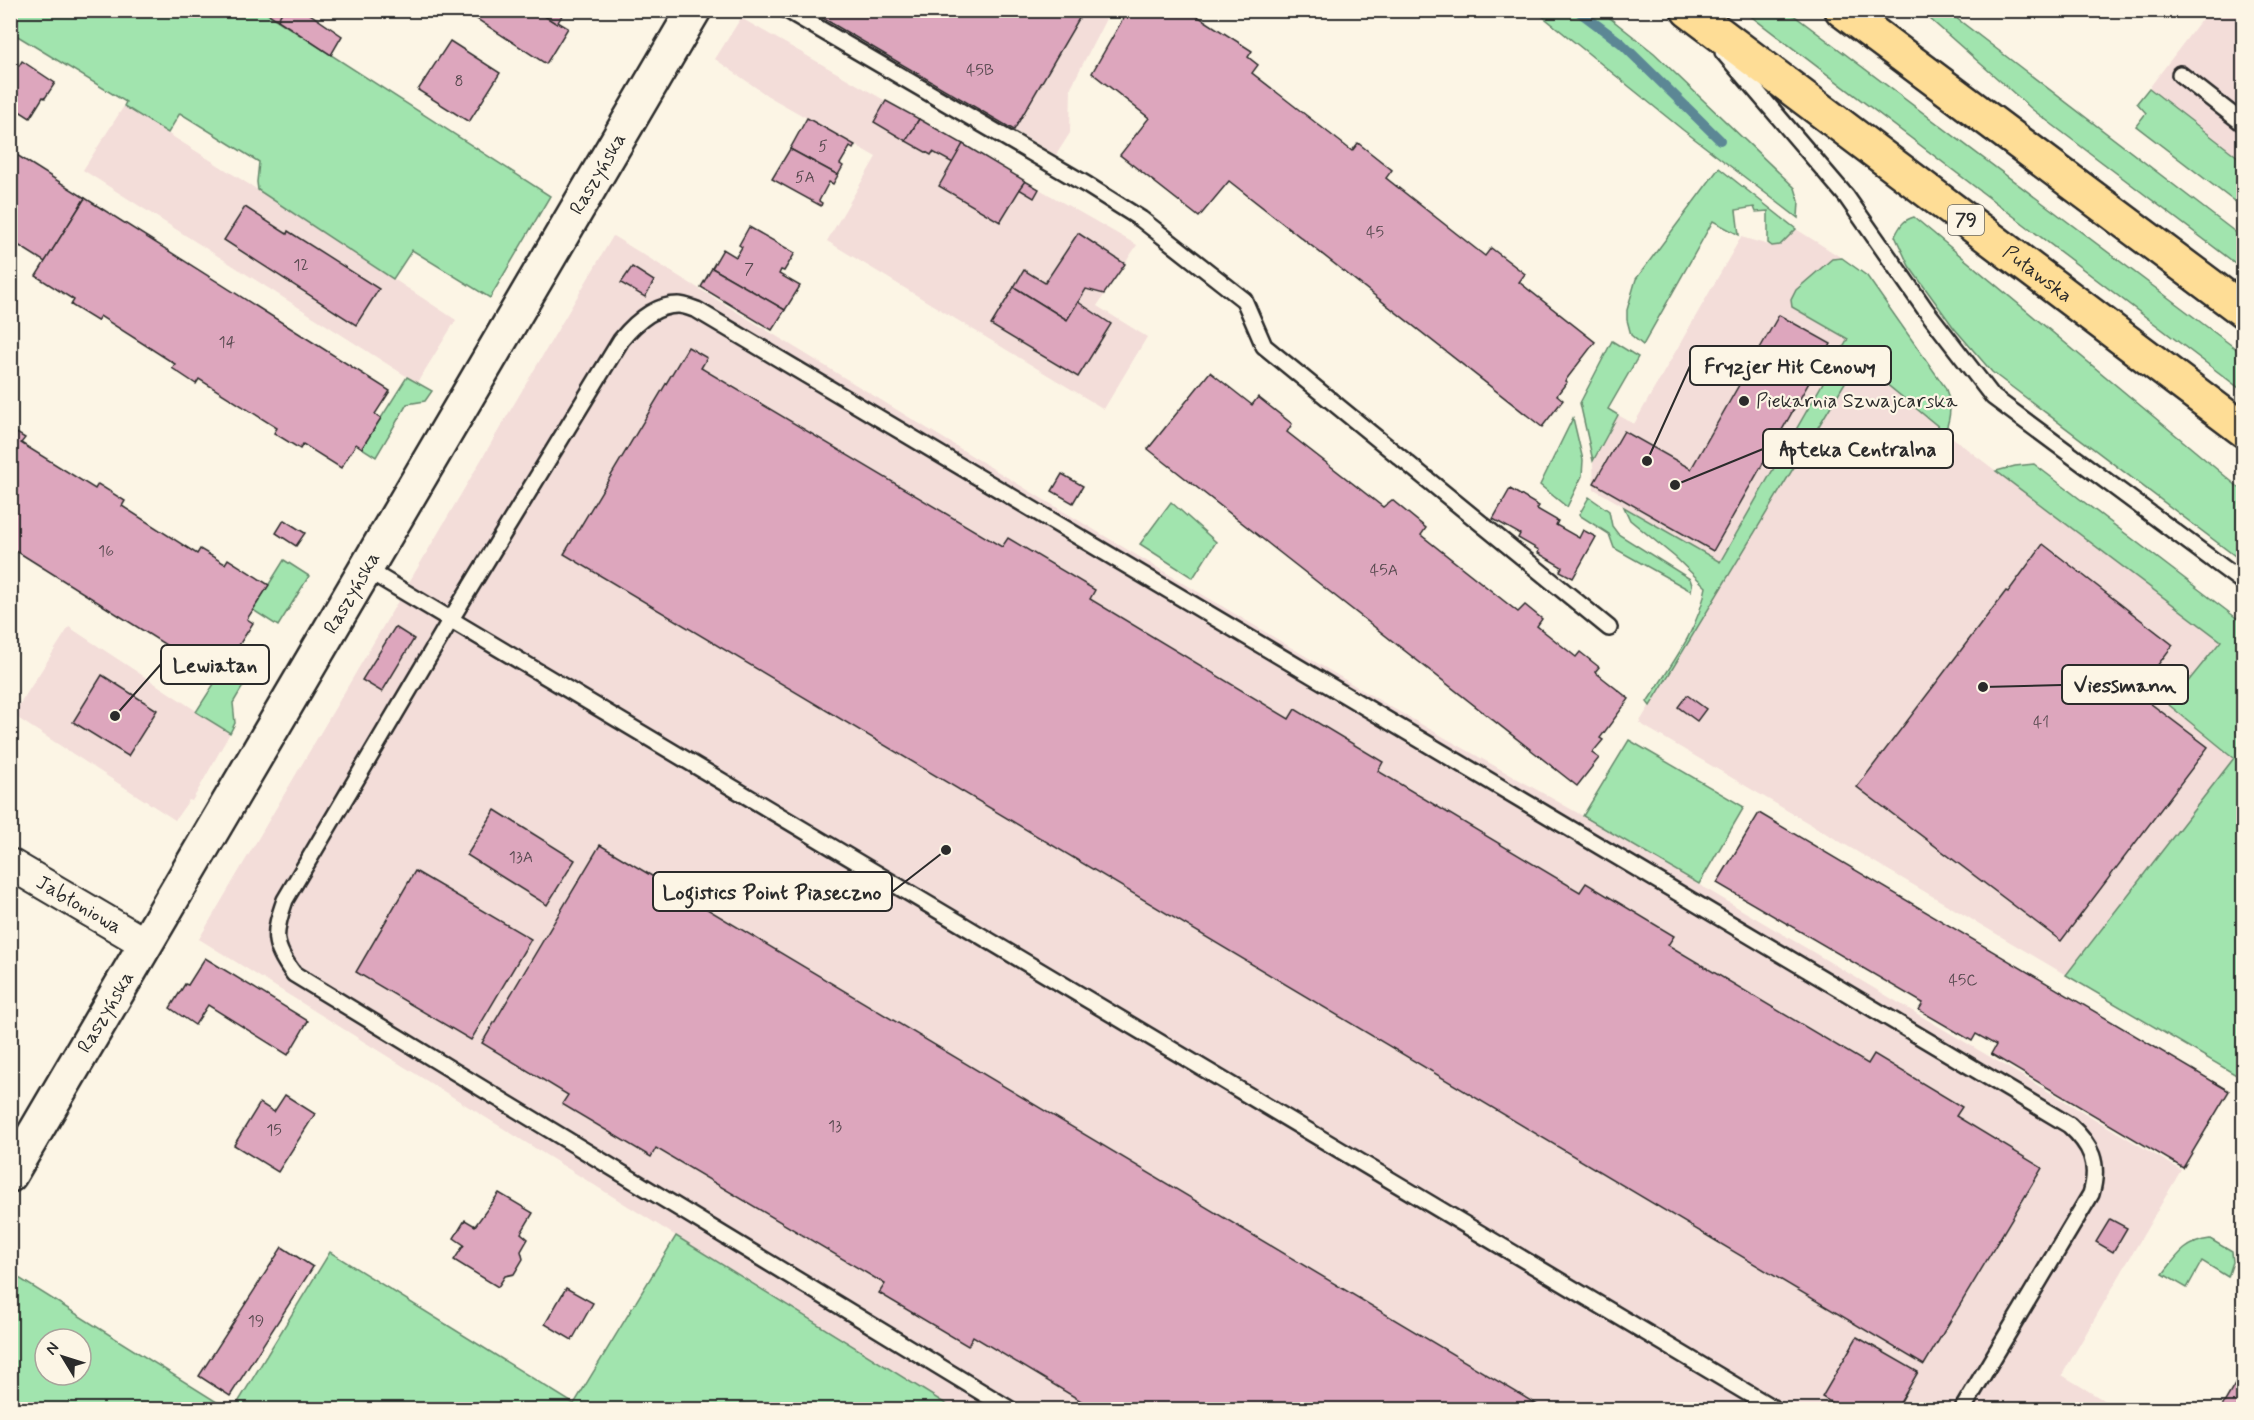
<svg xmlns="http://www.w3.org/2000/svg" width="2254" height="1420" viewBox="0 0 2254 1420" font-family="Mynerve,sans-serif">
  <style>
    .built { fill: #f3ddd9 }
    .green { fill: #a1e4ae; stroke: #66886c; stroke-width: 1.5; fill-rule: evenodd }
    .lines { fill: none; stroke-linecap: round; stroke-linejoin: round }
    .stream { stroke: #5b8795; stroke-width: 10 }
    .building { fill: #dda6bd; stroke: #2b2b2b; stroke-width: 1.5 }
    .lane-casing { stroke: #2b2b2b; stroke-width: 20 }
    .street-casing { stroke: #2b2b2b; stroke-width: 34 }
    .secondary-casing { stroke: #2b2b2b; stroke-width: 38 }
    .primary-casing { stroke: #2b2b2b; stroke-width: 38 }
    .lane { stroke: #fcf5e5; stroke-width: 15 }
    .street { stroke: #fcf5e5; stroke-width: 30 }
    .secondary { stroke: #fcf5e5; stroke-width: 33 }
    .primary { stroke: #fedd96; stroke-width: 33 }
    .poi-dot { fill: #2b2b2b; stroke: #fcf5e5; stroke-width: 2 }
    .labels { text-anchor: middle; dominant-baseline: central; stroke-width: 4.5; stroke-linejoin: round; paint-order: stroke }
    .number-label { font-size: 16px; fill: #584a50 }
    .shield { fill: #fcf5e5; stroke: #6a6863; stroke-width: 1.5 }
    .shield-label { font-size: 18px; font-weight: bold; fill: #2b2b2b }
    .street-label { font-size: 20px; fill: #2b2b2b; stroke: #fcf5e5 }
    .poi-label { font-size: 20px; fill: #2b2b2b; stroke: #fcf5e5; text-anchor: start }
    .leader { fill: none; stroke: #2b2b2b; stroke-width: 2 }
    .callout-dot { fill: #2b2b2b; stroke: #fcf5e5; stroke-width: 2 }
    .callout { fill: #fcf5e5; stroke: #2b2b2b; stroke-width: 2 }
    .callout-label { font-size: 21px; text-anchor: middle; font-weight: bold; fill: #2b2b2b }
  </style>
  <rect width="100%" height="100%" fill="#fcf5e5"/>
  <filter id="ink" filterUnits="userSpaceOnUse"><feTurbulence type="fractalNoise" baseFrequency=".0167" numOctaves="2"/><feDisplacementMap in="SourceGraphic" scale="12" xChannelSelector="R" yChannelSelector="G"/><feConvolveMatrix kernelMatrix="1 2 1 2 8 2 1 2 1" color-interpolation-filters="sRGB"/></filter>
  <g filter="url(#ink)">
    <g class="built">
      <path d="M809 11H1110L1071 87 1070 133 1056 155Z"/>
      <path d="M2208 11H2243V161L2149 88Z"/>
      <path d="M741 18 1137 245 1097 306 1147 337 1104 409 827 241 876 157 768 96 715 59Z"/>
      <path d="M124 106 258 190 456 320 417 383 83 170Z"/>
      <path d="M1796 229 1842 258 1832 259 1796 290 1792 307 1848 339 1720 562 1594 489 1593 461 1618 415 1634 424 1741 237 1772 246 1780 245Z"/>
      <path d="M613 236 1041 498 1389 706 1583 816 2181 1170 2062 1375 2118 1409H954L199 939Z"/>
      <path d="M1858 361 1967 449 2221 641 2235 758 2066 975 1639 723Z"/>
      <path d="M69 627 230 733 192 801 189 800 175 820 13 715Z"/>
    </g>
    <g class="green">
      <path d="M10 11H263L550 196 490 298 412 250 393 279 258 190 257 182 259 162 180 113 168 133 124 106 126 102 11 32Z"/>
      <path d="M1536 11H1601L1654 53 1795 188 1799 201 1798 218 1683 130Z"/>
      <path d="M1744 11H1788L2243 354V391Z"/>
      <path d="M1921 11H1947L2243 238V269L2033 110Z"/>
      <path d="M2149 88 2243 161V208L2136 126 2146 113 2137 103Z"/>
      <path d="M1719 168 1796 229 1780 245 1772 246 1768 243V211L1756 212 1754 207 1736 210 1739 235 1713 221 1643 345 1631 335 1627 320V310L1636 279Z"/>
      <path d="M1914 217 2243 491V562L1992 372 1954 328 1909 266 1895 236C1900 226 1903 220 1914 217Z"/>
      <path d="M1842 258 1867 276 1945 387C1952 404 1951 416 1945 432L1858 361 1650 706 1647 702C1670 667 1699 629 1706 587L1675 557 1630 520 1624 507 1720 562 1848 339 1792 307 1791 300 1796 290 1832 259Z"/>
      <path d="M1612 341 1638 357 1608 409 1618 415 1593 461 1580 403Z"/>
      <path d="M407 377 432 391 425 401 407 404 376 457 362 448Z"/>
      <path d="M1573 418 1583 460 1582 476 1567 507 1540 485Z"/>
      <path d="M2034 464 2243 623V1079L2066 975 2234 758 2169 705 2221 641 1996 471 2015 466Z"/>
      <path d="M1589 497 1609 511 1612 526 1618 534 1690 579 1692 585 1691 591 1614 548 1609 534 1579 515Z"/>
      <path d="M1171 502 1216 542 1193 578 1140 544Z"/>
      <path d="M284 560 309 576 278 626 253 610Z"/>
      <path d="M235 651 256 664 233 703 235 723 230 733 196 712Z"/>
      <path d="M1629 740 1744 807 1699 884 1583 816Z"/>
      <path d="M676 1236 954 1409H234L330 1252 574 1404Z"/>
      <path d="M2210 1239 2232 1252 2233 1262 2228 1277 2202 1261 2187 1288 2163 1274C2177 1256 2185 1242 2210 1239Z"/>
      <path d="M10 1273H11L228 1409H11ZM45 1339H81V1375H45Z"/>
    </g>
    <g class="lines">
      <path class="stream" d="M1577 10 1621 43 1720 140"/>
    </g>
    <g class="building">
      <path d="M263 10H283L278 20Z"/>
      <path d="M283 10H304L342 36 331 55 278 20Z"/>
      <path d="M463 10H535L557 24 558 22 568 28 546 64Z"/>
      <path d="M535 10H565L557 24Z"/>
      <path d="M809 10H1084L1014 130Z"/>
      <path d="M1128 10H1188L1252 51 1248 57 1258 65 1252 73 1352 151 1358 143 1392 170 1386 178 1485 256 1491 248 1525 274 1519 282 1595 342 1565 381 1567 382 1557 395 1563 400 1542 427 1229 181 1199 217 1120 155 1149 118 1092 73Z"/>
      <path d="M450 41 500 73 469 122 418 90Z"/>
      <path d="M10 61 19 66 22 61 55 83 45 98 43 97 30 118 10 105Z"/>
      <path d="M886 101 919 119 906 141 874 122Z"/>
      <path d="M807 118 855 145 853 149 850 147 840 164 843 166 838 175 790 149Z"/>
      <path d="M919 119 963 144 953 163 933 152 931 155 906 141Z"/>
      <path d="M963 144 1025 181 1000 222 939 186Z"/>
      <path d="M790 149 838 175 833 184 829 182 819 201 822 203 821 206 772 179Z"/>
      <path d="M12 152 85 198 45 262 10 240Z"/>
      <path d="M1025 181 1039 189 1034 198 1019 189Z"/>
      <path d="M85 198 390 391 375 414 381 418 362 448 356 444 341 468 303 444 300 449 274 433 277 428 199 379 196 384 172 368 175 364 100 316 97 321 71 305 74 300 36 276Z"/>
      <path d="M245 207 287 234 288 231 379 289 356 325 224 240Z"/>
      <path d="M749 227 795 253 784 271 781 270 779 274 800 286 785 310 712 268 723 249 736 257 742 247 739 245Z"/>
      <path d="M1078 233 1125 264 1104 294 1086 289 1067 320 1014 287 1024 270 1045 283Z"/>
      <path d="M632 267 654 281 645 297 621 283Z"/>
      <path d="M712 268 785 310 772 330 701 287Z"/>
      <path d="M1014 287 1067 320 1078 302 1111 324 1078 377 991 325Z"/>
      <path d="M1779 315 1831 344 1713 551 1594 483 1624 431 1691 469Z"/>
      <path d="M688 347 707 358 701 368 1002 547 1008 538 1095 590 1090 599 1289 719 1295 709 1383 762 1378 771 1580 892 1586 883 1674 936 1668 945 1868 1064 1874 1054 1962 1107 1956 1116 2042 1168 1924 1365 564 554Z"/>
      <path d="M1210 372 1252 405 1258 397 1292 424 1287 432 1383 507 1392 500 1426 528 1421 535 1518 612 1525 605 1542 619 1537 626 1576 657 1580 652 1599 667 1595 672 1629 699 1600 738 1603 740 1592 753 1599 758 1577 786 1148 449Z"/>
      <path d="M10 429 25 438 21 443 95 489 98 484 125 501 122 506 197 554 200 549 225 564 228 559 269 585 247 619 253 623 241 642 232 656 226 652 212 674 10 547Z"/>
      <path d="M1062 474 1083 486 1073 503 1052 491Z"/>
      <path d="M1510 489 1539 506 1537 509 1558 521 1556 525 1579 538 1583 530 1596 537 1573 578 1560 571 1562 567 1538 553 1539 550 1518 538 1520 534 1493 519Z"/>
      <path d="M284 520 305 533 296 546 276 533Z"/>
      <path d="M2043 544 2173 645 2138 691 2143 695 2142 697 2208 747 2061 941 1857 787 2006 591 2008 592Z"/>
      <path d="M395 627 414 639 382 692 362 680Z"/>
      <path d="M102 675 157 710 128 756 73 722Z"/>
      <path d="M1687 695 1706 709 1697 721 1678 707Z"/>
      <path d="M495 810 575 860 547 905 467 855Z"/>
      <path d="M1759 813 2229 1091 2183 1168 1991 1054 1996 1045 1976 1034 1972 1041 1919 1010 1923 1003 1717 883Z"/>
      <path d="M600 845 1546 1410H1096L973 1336 968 1346 879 1293 885 1284 656 1148 651 1157 562 1104 568 1095 482 1043Z"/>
      <path d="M415 871 531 939 471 1040 356 972Z"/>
      <path d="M205 958 308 1021 288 1055 208 1005 195 1025 170 1008 185 984 188 985Z"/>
      <path d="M285 1095 315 1114 278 1172 234 1145 260 1103 274 1112Z"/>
      <path d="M499 1193 533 1213 521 1233 528 1239 521 1251 523 1259 514 1274 505 1276 498 1287 454 1260 464 1245 454 1238 465 1220 475 1226Z"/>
      <path d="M2110 1219 2127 1228 2113 1252 2096 1242Z"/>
      <path d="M282 1247 313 1267 230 1396 199 1376Z"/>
      <path d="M566 1288 593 1303 572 1340 545 1324Z"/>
      <path d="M1857 1337 1918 1372 1896 1410H1844L1822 1397Z"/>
      <path d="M2244 1369V1410H2220Z"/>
    </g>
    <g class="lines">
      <g class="lane-casing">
        <g id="lane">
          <path d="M787 10 1087 185 1141 219 1244 300 1264 346 1609 628"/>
          <path d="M1723 52 1846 196 1925 309 1993 397 2244 583"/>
          <path d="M2180 74 2244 124"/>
          <path d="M366 569 1776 1410"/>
          <path d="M1011 1410 294 974C272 945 273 934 285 900L451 619 621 340C635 323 654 305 678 305 684 305 691 308 697 310L2069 1125C2091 1145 2100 1163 2091 1194L1962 1410"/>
        </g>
      </g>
      <g class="street-casing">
        <g id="street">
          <path id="s1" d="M10 864 146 944"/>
        </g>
      </g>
      <g class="secondary-casing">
        <g id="secondary">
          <path id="s2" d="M10 1175 694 10"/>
        </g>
      </g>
      <g class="primary-casing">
        <g id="primary">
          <path id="s3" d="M1688 10 2244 430"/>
          <path d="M1842 10 2244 311"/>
        </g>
      </g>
      <use href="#lane" class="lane"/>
      <use href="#street" class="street"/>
      <use href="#secondary" class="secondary"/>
      <use href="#primary" class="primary"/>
    </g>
  </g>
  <circle class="poi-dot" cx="1744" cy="401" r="6"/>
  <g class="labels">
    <g class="number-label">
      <text x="980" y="70">45B</text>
      <text x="459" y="81">8</text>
      <text x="823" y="146">5</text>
      <text x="805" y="177">5A</text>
      <text x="1375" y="232">45</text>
      <text x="301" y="265">12</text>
      <text x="749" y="269">7</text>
      <text x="227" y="342">14</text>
      <text x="106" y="551">16</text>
      <text x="1384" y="570">45A</text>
      <text x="2041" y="722">41</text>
      <text x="521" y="857">13A</text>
      <text x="1963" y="980">45C</text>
      <text x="835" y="1126">13</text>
      <text x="274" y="1130">15</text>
      <text x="256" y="1321">19</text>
    </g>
    <rect class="shield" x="1948" y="205" width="36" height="30" rx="4.5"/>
    <g class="shield-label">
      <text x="1966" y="220">79</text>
    </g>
    <g class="street-label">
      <text stroke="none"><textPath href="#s2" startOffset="1161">Raszyńska</textPath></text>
      <text stroke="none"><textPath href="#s3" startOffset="438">Puławska</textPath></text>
      <text stroke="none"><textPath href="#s2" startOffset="675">Raszyńska</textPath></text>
      <text stroke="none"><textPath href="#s1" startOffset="80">Jabłoniowa</textPath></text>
      <text stroke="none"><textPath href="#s2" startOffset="189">Raszyńska</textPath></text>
    </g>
    <g class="poi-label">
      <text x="1756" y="401">Piekarnia Szwajcarska</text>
    </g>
  </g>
  <path class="leader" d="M1647 461L1690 366M1675 485L1763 449M115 716L161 664M1983 687L2062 685M946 850L892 892"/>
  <g class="callout-dot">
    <circle cx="1647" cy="461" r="6"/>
    <circle cx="1675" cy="485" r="6"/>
    <circle cx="115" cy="716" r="6"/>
    <circle cx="1983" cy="687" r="6"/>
    <circle cx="946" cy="850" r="6"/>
  </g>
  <g class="callout">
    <rect x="1690" y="346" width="201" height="39" rx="6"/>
    <rect x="1763" y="429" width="190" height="39" rx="6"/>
    <rect x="161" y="645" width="108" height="39" rx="6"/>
    <rect x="2062" y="665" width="126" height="39" rx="6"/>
    <rect x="653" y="872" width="239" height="39" rx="6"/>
  </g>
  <g class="callout-label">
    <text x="1790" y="373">Fryzjer Hit Cenowy</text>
    <text x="1858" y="456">Apteka Centralna</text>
    <text x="215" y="672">Lewiatan</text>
    <text x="2125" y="692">Viessmann</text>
    <text x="772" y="899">Logistics Point Piaseczno</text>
  </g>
  <rect width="2254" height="1420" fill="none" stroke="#fcf5e5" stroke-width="36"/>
  <rect x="18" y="18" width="2218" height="1384" fill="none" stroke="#2b2b2b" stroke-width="2" filter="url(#ink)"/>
  <g transform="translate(63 1357) rotate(308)"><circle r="28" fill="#fcf5e5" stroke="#a8a49b" stroke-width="1.5"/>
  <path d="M0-4.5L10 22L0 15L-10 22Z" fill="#2b2b2b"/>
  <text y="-9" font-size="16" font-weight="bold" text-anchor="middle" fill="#2b2b2b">N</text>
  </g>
</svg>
